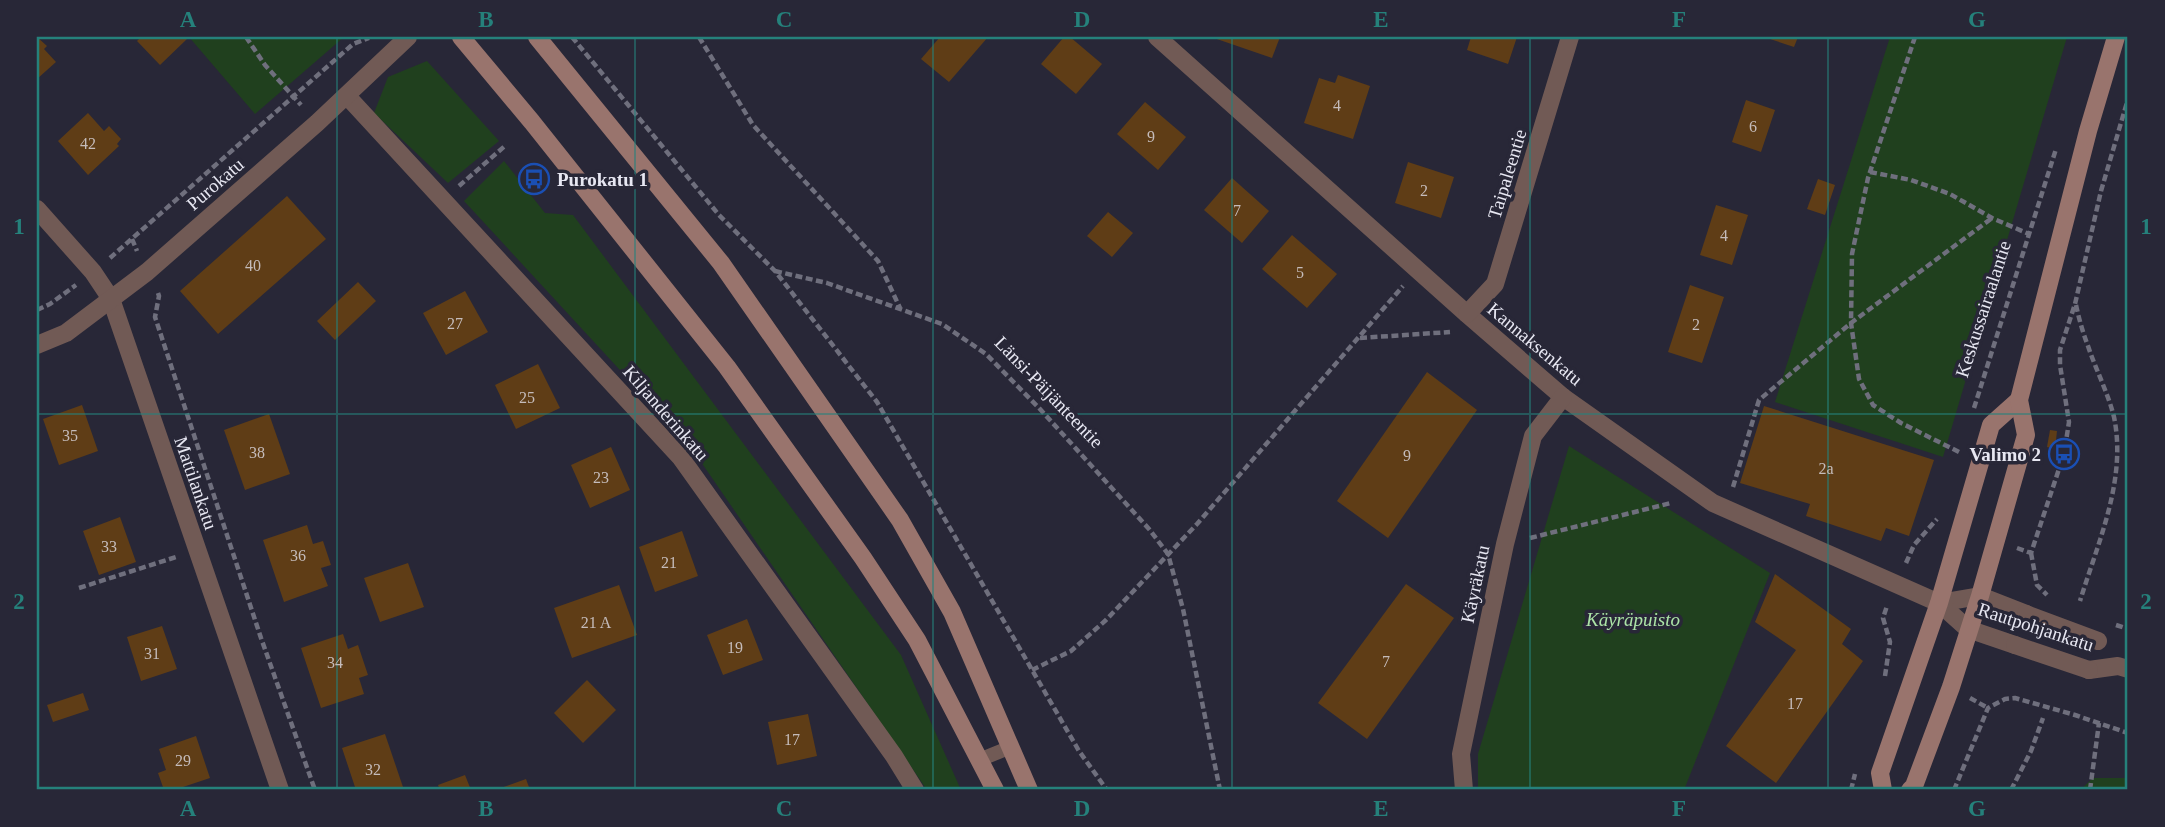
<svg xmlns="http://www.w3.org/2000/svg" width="2165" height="827" viewBox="0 0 2165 827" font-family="Georgia,serif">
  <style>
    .green { fill: #20401e }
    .building { fill: #5f3d16 }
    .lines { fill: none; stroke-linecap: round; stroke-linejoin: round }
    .path { stroke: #6f6f7d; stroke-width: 4.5; stroke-dasharray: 7 3.5; stroke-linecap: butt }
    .service { stroke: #715a55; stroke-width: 14 }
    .minor { stroke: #715a55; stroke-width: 18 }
    .tertiary { stroke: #715a55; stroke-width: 18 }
    .secondary { stroke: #99746d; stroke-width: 18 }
    .tertiary-bridge { stroke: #715a55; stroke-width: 18 }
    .grid { fill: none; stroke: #25817b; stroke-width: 2; stroke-opacity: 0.55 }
    .labels { text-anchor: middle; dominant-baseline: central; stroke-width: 7; stroke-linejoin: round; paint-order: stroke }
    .number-label { font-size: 16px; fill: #c5bcbb }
    .street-label { font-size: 19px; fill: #e7e7f2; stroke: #282737 }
    .poi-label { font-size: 19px; font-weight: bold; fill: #e7e7f2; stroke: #282737; text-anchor: start }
    .park-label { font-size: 19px; font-style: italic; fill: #ace4a7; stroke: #282737 }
    .neatline { fill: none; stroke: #25817b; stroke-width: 2.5 }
    .grid-label { font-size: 23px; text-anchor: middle; font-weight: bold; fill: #25817b }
  </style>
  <rect width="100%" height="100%" fill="#282737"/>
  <g class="green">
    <path d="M189 37H344L255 114Z"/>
    <path d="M1890 37H2067L1943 457 1775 402Z"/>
    <path d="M427 61 499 141 448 183 374 113 388 77Z"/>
    <path d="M504 161 545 213 573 215 901 655 961 790H927L690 446 464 201Z"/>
    <path d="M1569 446 1770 573 1684 790H1478V754Z"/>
    <path d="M2093 778H2128V790H2080Z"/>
  </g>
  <g class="building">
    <path d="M37 37 47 46 44 49 56 62 37 79Z"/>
    <path d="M141 37H185L187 39 160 65 137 41Z"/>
    <path d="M940 37H988L949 82 921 59Z"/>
    <path d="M1064 37H1070L1102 64 1076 94 1041 64Z"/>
    <path d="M1211 37H1280L1272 58Z"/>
    <path d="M1471 37H1517L1508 64 1467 50Z"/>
    <path d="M1764 37H1798L1794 47Z"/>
    <path d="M1338 75 1370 86 1353 139 1304 123 1319 78 1335 83Z"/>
    <path d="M1746 100 1775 110 1761 152 1732 142Z"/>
    <path d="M1145 102 1186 137 1158 170 1117 134Z"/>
    <path d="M88 113 104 131 109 126 121 139 117 144 119 146 88 175 58 141Z"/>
    <path d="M1408 162 1454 177 1441 218 1395 203Z"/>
    <path d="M1232 178 1269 211 1242 243 1204 210Z"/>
    <path d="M1818 179 1835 185 1825 215 1807 209Z"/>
    <path d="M287 196 326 239 218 334 180 291Z"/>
    <path d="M1716 205 1748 215 1732 265 1700 255Z"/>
    <path d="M1108 212 1133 233 1112 257 1087 236Z"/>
    <path d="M1292 235 1337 274 1307 308 1262 269Z"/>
    <path d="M358 282 376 301 335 340 317 321Z"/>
    <path d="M1690 285 1724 297 1702 363 1668 352Z"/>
    <path d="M465 291 488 332 446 355 423 313Z"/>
    <path d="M538 364 560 408 516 429 495 385Z"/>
    <path d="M1427 372 1477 410 1388 538 1337 501Z"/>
    <path d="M82 405 98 451 59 465 43 419Z"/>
    <path d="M1764 406 1934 460 1909 536 1886 528 1881 541 1806 516 1810 504 1740 483Z"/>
    <path d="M269 414 290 474 245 490 224 430Z"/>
    <path d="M2050 430 2057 431 2055 449 2047 447Z"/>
    <path d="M611 447 630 490 590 508 571 465Z"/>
    <path d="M120 517 136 562 99 575 83 531Z"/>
    <path d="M307 525 313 544 323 541 331 565 321 568 328 586 284 602 263 540Z"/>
    <path d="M682 531 698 576 655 592 639 547Z"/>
    <path d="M408 563 424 607 380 622 364 578Z"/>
    <path d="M1775 574 1851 629 1842 644 1863 661 1776 783 1726 746 1796 650 1755 622Z"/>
    <path d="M1406 584 1454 618 1367 739 1318 703Z"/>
    <path d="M619 585 637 635 572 658 554 608Z"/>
    <path d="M747 619 763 660 723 675 707 635Z"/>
    <path d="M162 626 177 669 141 681 127 637Z"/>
    <path d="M343 634 348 649 358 645 368 675 359 678 364 694 321 708 301 648Z"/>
    <path d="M587 680 616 710 583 743 554 713Z"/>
    <path d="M83 693 89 710 53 722 47 705Z"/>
    <path d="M808 714 817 756 777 765 768 722Z"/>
    <path d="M385 734 404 790H356L342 748Z"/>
    <path d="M196 736 210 778 174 790H164L158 773 166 770 159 749Z"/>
    <path d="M465 775 471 790H440L438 785Z"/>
    <path d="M526 779 530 790H495Z"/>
  </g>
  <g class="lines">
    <g class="path">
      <path d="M246 37 265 65 301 105"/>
      <path d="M572 37 719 215 775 271 877 402 1079 751 1107 790"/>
      <path d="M699 37 753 125 878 261 900 308"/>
      <path d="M1915 37 1868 178 1852 254 1851 323 1859 379 1873 405 1901 423 1959 452"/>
      <path d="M1870 172 1911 180 1950 194 1992 218 2029 234"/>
      <path d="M459 186 506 145"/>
      <path d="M132 239 137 251"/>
      <path d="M110 258 353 44 369 38"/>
      <path d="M775 271 827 283 942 324 986 354 1039 408 1149 529 1168 554 1183 609 1220 790"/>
      <path d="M158 293 159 296 155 317 261 638 315 790"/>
      <path d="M2076 305C2079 319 2083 333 2088 346 2096 370 2108 393 2114 417 2127 480 2098 542 2080 601"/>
      <path d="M37 310 50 304 76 285"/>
      <path d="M1360 338 1450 332"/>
      <path d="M1974 408 2056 149"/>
      <path d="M1733 487 1759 400 1851 323 1992 218"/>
      <path d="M1530 538 1671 503"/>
      <path d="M2017 548 2031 553 2064 454 2069 422 2060 365V350L2075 304 2101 191 2128 99"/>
      <path d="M2031 553 2037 585 2047 595"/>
      <path d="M1906 563 1914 545 1937 519"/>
      <path d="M79 588 176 557"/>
      <path d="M2116 625 2128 629"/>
      <path d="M1032 670 1071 651 1106 620 1197 524 1403 286"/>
      <path d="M1885 676 1890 642 1883 618 1887 606"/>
      <path d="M1970 698 1988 708"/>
      <path d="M1851 790 1855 774"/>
      <path d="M1954 790 1988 708 2005 699 2015 698 2075 715 2128 733"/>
      <path d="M2011 790 2031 751 2043 718"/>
      <path d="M2090 790 2099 723"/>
    </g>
    <path class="service" d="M979 760 1011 747"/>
    <g class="minor">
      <path d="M1157 37 1467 314 1563 397 1713 503 1939 603"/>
      <path d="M347 96 681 458 894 756 915 790"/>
      <path d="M37 209 93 272 111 299 280 790"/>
      <path d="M1467 314 1495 284 1570 37"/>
      <path d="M37 345 66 333 147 272 317 123 408 37"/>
      <path d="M1464 790 1461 754 1505 544 1533 436 1563 397"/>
    </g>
    <g class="tertiary">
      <path d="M1939 603 1980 596 2026 614"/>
      <path d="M1939 603 1968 629 2015 645"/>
      <path d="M2089 670 2118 666 2128 669"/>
    </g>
    <g class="secondary">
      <path d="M461 37 532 122 727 367 863 558 917 640 995 790"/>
      <path d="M537 37 721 263 900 520 952 612 1029 790"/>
      <path d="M1883 790 1880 773 1939 603 1991 425 2019 400"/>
      <path d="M1910 790 1914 786 1951 687 1980 596 2026 435 2019 400 2088 131 2116 37"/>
    </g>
    <g class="tertiary-bridge">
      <path d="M2026 614 2098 641"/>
      <path d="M2015 645 2089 670"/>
    </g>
  </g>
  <path class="grid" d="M337 37V790M635 37V790M933 37V790M1232 37V790M1530 37V790M1828 37V790M37 414H2128"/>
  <defs>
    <g id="bus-ring" transform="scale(1.575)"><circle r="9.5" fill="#282737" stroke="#1a4fb4" stroke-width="1.5"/><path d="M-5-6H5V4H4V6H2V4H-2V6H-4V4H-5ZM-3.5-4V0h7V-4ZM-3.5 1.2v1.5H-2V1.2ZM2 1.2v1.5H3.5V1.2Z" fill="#1a4fb4"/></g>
  </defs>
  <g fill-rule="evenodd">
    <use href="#bus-ring" x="534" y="179"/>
    <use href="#bus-ring" x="2064" y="454"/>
  </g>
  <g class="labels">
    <g class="number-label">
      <text x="1337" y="105">4</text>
      <text x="1753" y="126">6</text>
      <text x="1151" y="136">9</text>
      <text x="88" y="143">42</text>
      <text x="1424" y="190">2</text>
      <text x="1237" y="210">7</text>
      <text x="1724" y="235">4</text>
      <text x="253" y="265">40</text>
      <text x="1300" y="272">5</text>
      <text x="455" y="323">27</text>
      <text x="1696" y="324">2</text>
      <text x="527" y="397">25</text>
      <text x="70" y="435">35</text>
      <text x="257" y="452">38</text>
      <text x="1407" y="455">9</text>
      <text x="1826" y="468">2a</text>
      <text x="601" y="477">23</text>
      <text x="109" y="546">33</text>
      <text x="298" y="555">36</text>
      <text x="669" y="562">21</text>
      <text x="596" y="622">21 A</text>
      <text x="735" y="647">19</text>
      <text x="152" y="653">31</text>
      <text x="1386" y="661">7</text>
      <text x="335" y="662">34</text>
      <text x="1795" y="703">17</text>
      <text x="792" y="739">17</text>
      <text x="183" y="760">29</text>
      <text x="373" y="769">32</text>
    </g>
    <g class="street-label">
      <text transform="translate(1507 174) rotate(-73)">Taipaleentie</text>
      <text transform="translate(215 184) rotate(-41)">Purokatu</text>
      <text transform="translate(1983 309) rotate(-72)">Keskussairaalantie</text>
      <text transform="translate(1535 344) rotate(40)">Kannaksenkatu</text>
      <text transform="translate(1049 392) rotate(46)">Länsi-Päijänteentie</text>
      <text transform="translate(666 413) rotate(49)">Kiljanderinkatu</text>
      <text transform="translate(196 483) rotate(71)">Mattilankatu</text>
      <text transform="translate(1475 584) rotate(-78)">Käyräkatu</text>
      <text transform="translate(2036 627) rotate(18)">Rautpohjankatu</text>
    </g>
    <g class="poi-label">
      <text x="557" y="179">Purokatu 1</text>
      <text x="2041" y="454" text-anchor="end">Valimo 2</text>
    </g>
    <g class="park-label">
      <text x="1633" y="619">Käyräpuisto</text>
    </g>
  </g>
  <rect width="2165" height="827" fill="none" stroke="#282737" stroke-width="77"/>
  <rect x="38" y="38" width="2088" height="750" class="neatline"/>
  <g class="grid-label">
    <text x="188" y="27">A</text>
    <text x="486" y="27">B</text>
    <text x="784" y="27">C</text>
    <text x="1082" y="27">D</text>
    <text x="1381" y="27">E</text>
    <text x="1679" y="27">F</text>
    <text x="1977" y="27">G</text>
    <text x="19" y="234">1</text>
    <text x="2146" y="234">1</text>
    <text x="19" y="609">2</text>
    <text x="2146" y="609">2</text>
    <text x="188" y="816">A</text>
    <text x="486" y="816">B</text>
    <text x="784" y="816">C</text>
    <text x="1082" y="816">D</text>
    <text x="1381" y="816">E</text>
    <text x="1679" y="816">F</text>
    <text x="1977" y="816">G</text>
  </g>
</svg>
